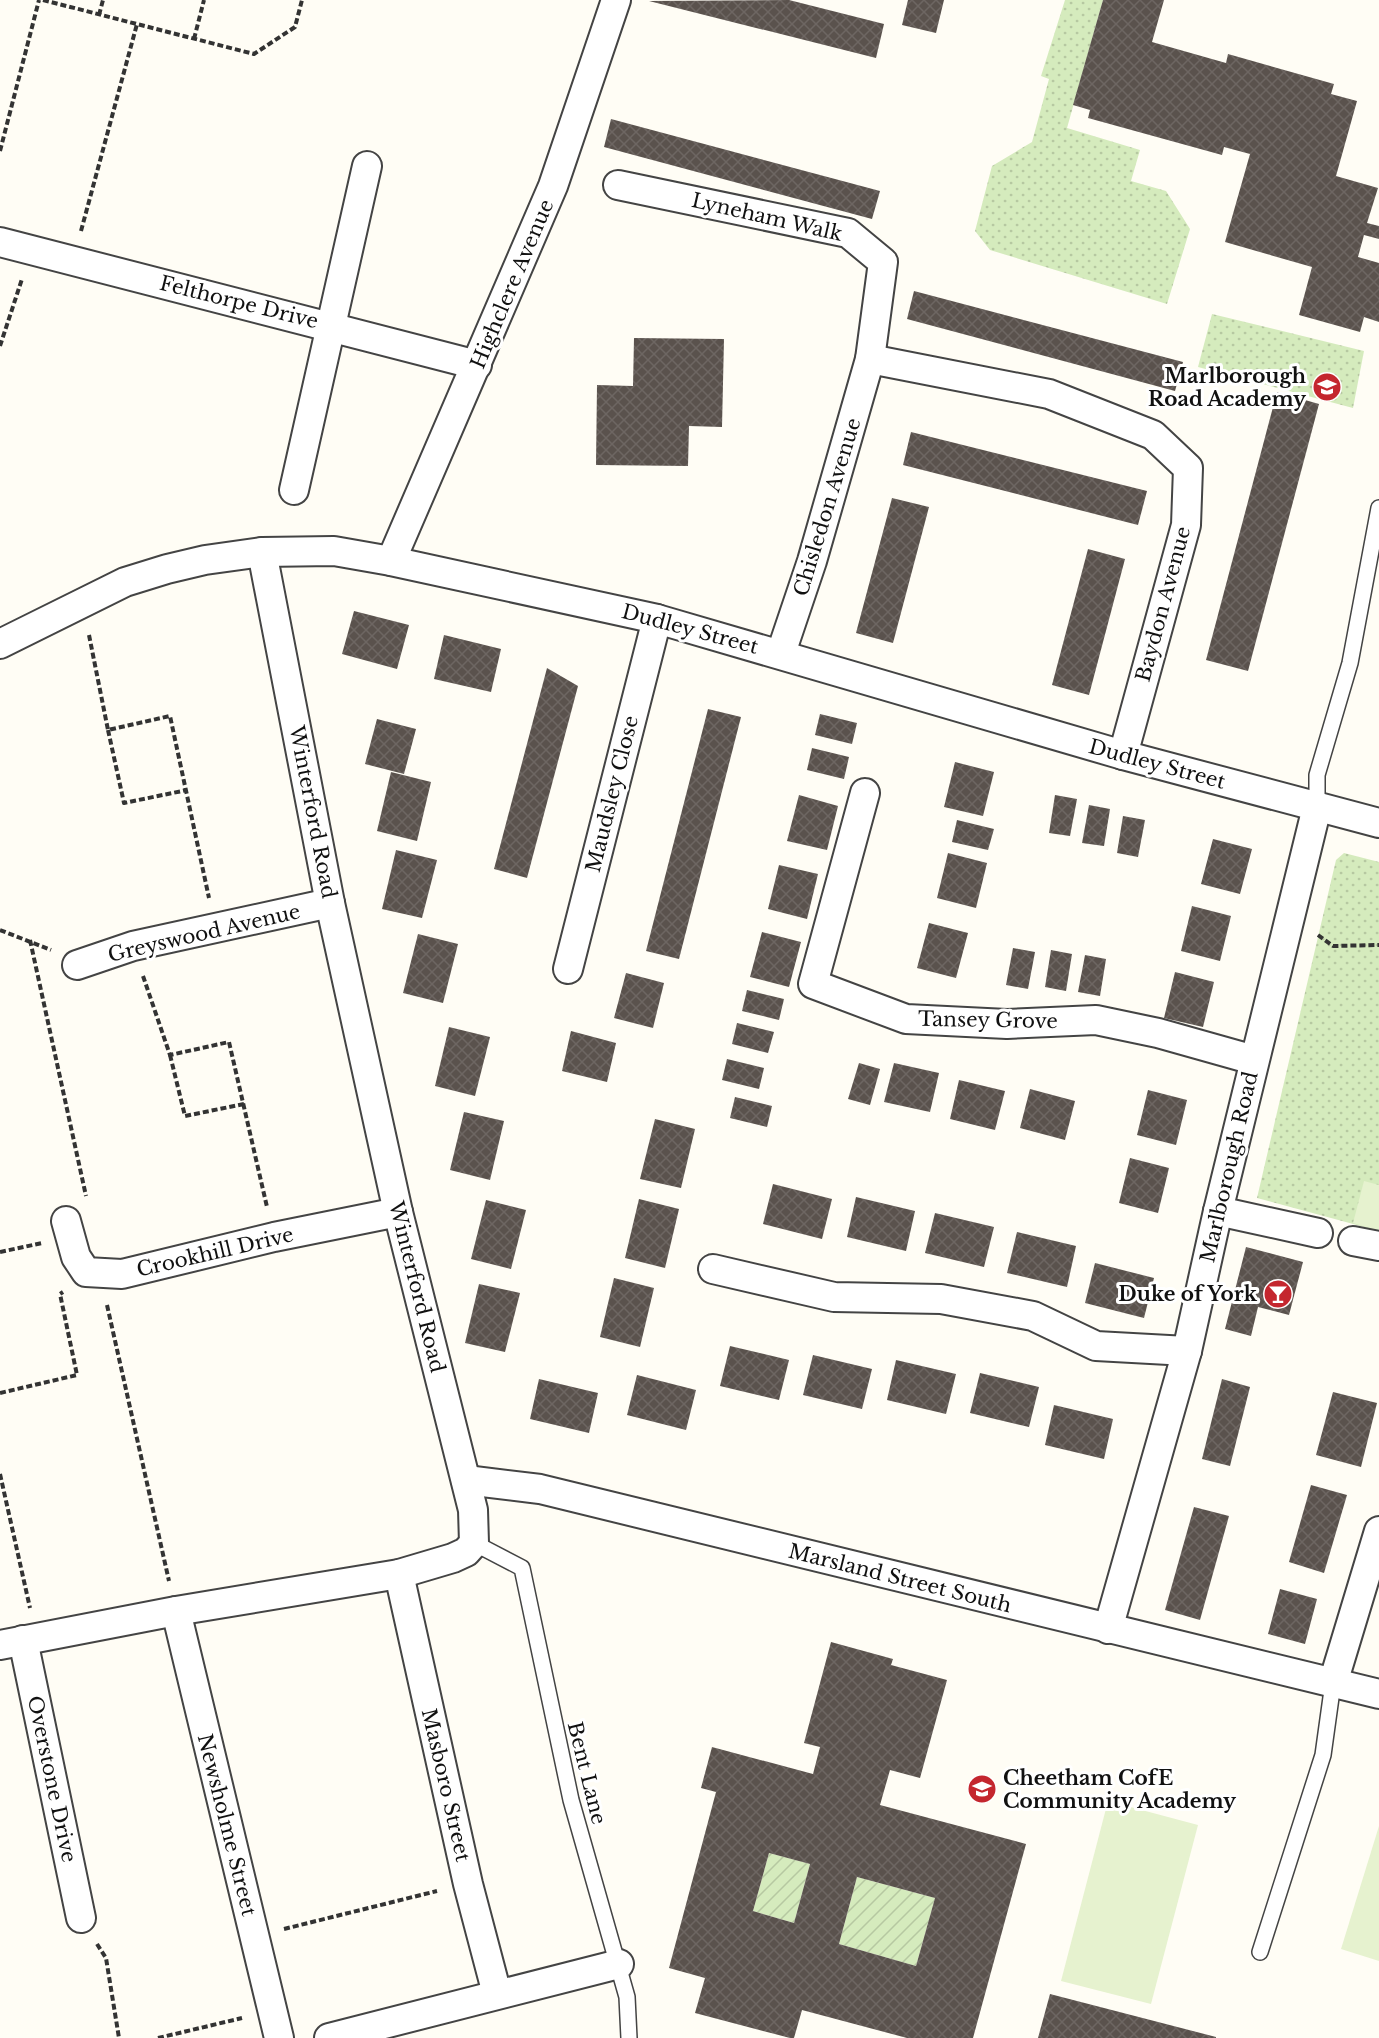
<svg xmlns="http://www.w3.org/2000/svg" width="1379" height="2038" viewBox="0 0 1379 2038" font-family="'Libre Baskerville',serif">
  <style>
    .park { fill: url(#park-dots) }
    .garden { fill: url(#garden-furrows) }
    .pitch { fill: #e6f2cf }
    .building { fill: url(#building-cross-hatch); fill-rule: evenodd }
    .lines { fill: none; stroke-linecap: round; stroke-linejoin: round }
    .service-casing { stroke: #444; stroke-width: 18 }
    .minor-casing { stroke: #444; stroke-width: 32 }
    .path { stroke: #333; stroke-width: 4; stroke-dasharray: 6 3; stroke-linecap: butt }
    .service { stroke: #fff; stroke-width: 15 }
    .minor { stroke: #fff; stroke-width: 28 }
    .labels { text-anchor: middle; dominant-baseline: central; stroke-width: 6; stroke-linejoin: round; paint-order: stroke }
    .street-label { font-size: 20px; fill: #111; stroke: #fff }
    .poi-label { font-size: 20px; font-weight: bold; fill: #111; stroke: #fff; text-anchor: end }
  </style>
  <defs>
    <pattern id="park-dots" width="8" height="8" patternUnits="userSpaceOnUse" patternTransform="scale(1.5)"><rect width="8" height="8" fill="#d5ebbd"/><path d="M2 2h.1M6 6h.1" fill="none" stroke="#b6c8a1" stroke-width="1.8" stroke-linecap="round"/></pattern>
    <pattern id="garden-furrows" width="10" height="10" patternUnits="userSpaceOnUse" patternTransform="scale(1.5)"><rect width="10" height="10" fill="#d5ebbd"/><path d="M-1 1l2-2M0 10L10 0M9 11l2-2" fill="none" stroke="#b6c8a1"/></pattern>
    <pattern id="building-cross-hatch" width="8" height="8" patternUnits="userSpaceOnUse" patternTransform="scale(1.5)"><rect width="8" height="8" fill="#5a524d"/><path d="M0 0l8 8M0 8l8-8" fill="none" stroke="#6d6662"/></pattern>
  </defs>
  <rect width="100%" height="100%" fill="#fffdf5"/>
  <g class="park">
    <path d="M1065 0H1103L1067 128 1140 150 1131 181 1166 191 1190 229 1167 304 990 250 975 231 992 166 1032 142 1049 79 1041 76Z"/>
    <path d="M1212 314 1364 351 1353 408 1198 367Z"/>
    <path d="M1344 853 1379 862V1231L1257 1198 1336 860Z"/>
  </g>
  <g class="garden">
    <path d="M769 1853 810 1864 794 1923 753 1911Z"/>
    <path d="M857 1877 935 1898 916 1966 839 1944Z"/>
  </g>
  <g class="pitch">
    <path d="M1364 1181 1379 1185V1231L1353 1223Z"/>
    <path d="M1108 1801 1198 1825 1151 2004 1061 1981Z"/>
    <path d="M1379 1826V1961L1341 1949Z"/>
  </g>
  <g class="building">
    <path d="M789 0 884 24 876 58 649 1Z"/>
    <path d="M908 0H944L936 33 902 25Z"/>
    <path d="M1103 0H1164L1152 42 1226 63 1228 54 1334 84 1331 94 1357 101 1336 176 1378 188 1367 223 1379 226V239L1364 235 1358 257 1379 263V322L1364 317 1360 332 1299 315 1312 267 1225 242 1250 154 1224 147 1222 155 1088 118 1090 110 1073 105Z"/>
    <path d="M611 119 880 191 872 219 604 147Z"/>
    <path d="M914 291 1183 362 1175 391 907 319Z"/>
    <path d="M634 338 724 339 722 427 689 426 688 466 596 465 597 385 633 386Z"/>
    <path d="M1277 392 1319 404 1248 671 1206 660Z"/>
    <path d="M911 432 1147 491 1138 525 903 465Z"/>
    <path d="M892 498 929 507 893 643 856 633Z"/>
    <path d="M1088 549 1125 559 1089 695 1052 685Z"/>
    <path d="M354 611 409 625 397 669 342 654Z"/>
    <path d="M444 635 501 649 491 692 434 679Z"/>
    <path d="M547 668 578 686 527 878 494 869Z"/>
    <path d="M708 709 741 717 679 959 646 951Z"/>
    <path d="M820 714 857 723 852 744 815 735Z"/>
    <path d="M377 719 416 729 404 774 365 764Z"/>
    <path d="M812 748 849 757 844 779 807 770Z"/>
    <path d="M955 762 994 772 983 816 944 807Z"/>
    <path d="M391 772 431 782 417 841 377 831Z"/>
    <path d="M799 795 838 806 827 850 787 841Z"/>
    <path d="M1055 795 1077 799 1070 836 1049 833Z"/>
    <path d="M1089 805 1110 809 1104 846 1082 843Z"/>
    <path d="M1123 816 1145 820 1138 857 1117 853Z"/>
    <path d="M957 820 994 829 988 850 952 842Z"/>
    <path d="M1213 839 1252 849 1240 894 1201 884Z"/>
    <path d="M396 850 437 860 422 918 382 909Z"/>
    <path d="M948 853 987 863 976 908 937 898Z"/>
    <path d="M779 865 818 874 807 919 768 909Z"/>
    <path d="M1192 906 1231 916 1220 961 1181 951Z"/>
    <path d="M929 923 968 933 956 978 917 968Z"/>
    <path d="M762 932 801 942 789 987 750 977Z"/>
    <path d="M418 934 458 944 443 1003 403 993Z"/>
    <path d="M1013 948 1035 952 1028 989 1006 985Z"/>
    <path d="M1051 950 1072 954 1066 991 1045 987Z"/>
    <path d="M1085 955 1106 959 1100 996 1078 992Z"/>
    <path d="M1175 972 1214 982 1203 1027 1164 1018Z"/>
    <path d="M626 973 664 983 653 1028 614 1018Z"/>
    <path d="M747 990 784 999 779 1020 742 1011Z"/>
    <path d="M737 1023 774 1032 768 1053 732 1044Z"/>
    <path d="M449 1027 490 1037 475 1096 435 1086Z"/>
    <path d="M571 1031 616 1043 607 1082 562 1071Z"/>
    <path d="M727 1059 764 1068 759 1089 722 1080Z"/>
    <path d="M859 1063 880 1069 870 1105 848 1099Z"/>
    <path d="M894 1063 939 1073 930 1112 884 1102Z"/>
    <path d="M959 1080 1005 1091 995 1130 950 1119Z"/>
    <path d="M1030 1089 1075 1101 1065 1140 1020 1128Z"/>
    <path d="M1148 1090 1187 1100 1176 1145 1137 1135Z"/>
    <path d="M735 1097 772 1106 767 1127 730 1118Z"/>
    <path d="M464 1112 504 1121 490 1180 450 1170Z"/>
    <path d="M655 1119 695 1129 681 1188 640 1179Z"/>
    <path d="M1130 1158 1169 1168 1158 1213 1119 1203Z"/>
    <path d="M773 1184 832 1199 822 1239 763 1224Z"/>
    <path d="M856 1197 915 1211 906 1251 847 1237Z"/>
    <path d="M639 1199 679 1209 665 1268 625 1258Z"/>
    <path d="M486 1200 526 1210 511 1269 471 1259Z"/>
    <path d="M935 1213 994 1227 984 1267 925 1253Z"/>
    <path d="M1017 1232 1076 1246 1067 1287 1007 1273Z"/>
    <path d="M1246 1247 1303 1262 1289 1315 1258 1307 1251 1336 1225 1329Z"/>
    <path d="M1095 1263 1154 1278 1144 1318 1085 1303Z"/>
    <path d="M614 1278 654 1288 640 1347 600 1337Z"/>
    <path d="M479 1284 520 1293 505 1352 465 1343Z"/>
    <path d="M730 1346 789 1360 779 1400 720 1386Z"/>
    <path d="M813 1355 872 1369 862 1409 803 1395Z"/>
    <path d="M896 1360 956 1374 946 1414 887 1400Z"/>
    <path d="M980 1373 1039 1387 1029 1427 970 1413Z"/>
    <path d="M637 1375 696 1390 686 1430 627 1415Z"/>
    <path d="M539 1379 598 1393 589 1433 530 1419Z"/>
    <path d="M1222 1379 1250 1387 1230 1466 1202 1459Z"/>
    <path d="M1333 1392 1377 1403 1361 1467 1316 1455Z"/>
    <path d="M1054 1405 1113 1419 1104 1459 1045 1445Z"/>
    <path d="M1311 1485 1347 1495 1324 1573 1289 1562Z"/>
    <path d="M1194 1507 1229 1516 1200 1620 1165 1610Z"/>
    <path d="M1280 1589 1317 1599 1305 1644 1268 1634Z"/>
    <path d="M831 1642 893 1659 891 1665 947 1680 920 1778 890 1770 880 1805 1026 1844 973 2038H907L802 2010 794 2038H790L695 2013 705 1978 669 1968 716 1792 701 1788 712 1747 813 1774 820 1747 804 1743ZM769 1853 810 1864 794 1923 753 1911ZM857 1877 935 1898 916 1966 839 1944Z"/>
    <path d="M1050 1994 1216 2037V2038H1038Z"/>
  </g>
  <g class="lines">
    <g class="service-casing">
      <g id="service">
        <path d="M1317 807V775L1350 663 1379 508"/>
        <path d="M474 1543 522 1568 571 1800 627 1997 629 2038"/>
        <path d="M1260 1952 1323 1755 1333 1683"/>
      </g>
    </g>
    <g class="minor-casing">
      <g id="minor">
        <path d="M618 185 848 233 883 262 870 359 812 561 781 653"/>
        <path d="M0 242 477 365"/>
        <path d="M870 359 1049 394 1153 435 1188 468 1186 525 1123 755"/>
        <path d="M294 490 367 166"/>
        <path d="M391 561 553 186 616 0"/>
        <path d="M0 644 125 582 167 569 205 560 262 552 334 551 391 561 657 619 1123 755 1379 823"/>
        <path d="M865 793 813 984 906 1019 1007 1024 1096 1020 1158 1033 1254 1060"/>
        <path d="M77 965 133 946 330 903"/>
        <path d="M568 969 657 619"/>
        <path d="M1218 1211 1318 1233"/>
        <path d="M66 1221 76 1257 86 1272 122 1274 274 1237 398 1212"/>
        <path d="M1353 1241 1379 1246"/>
        <path d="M713 1269 834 1297 941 1299 1033 1316 1096 1346 1187 1351"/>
        <path d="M466 1480 540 1489 1379 1694"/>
        <path d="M399 1574 468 1884 497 1994"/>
        <path d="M176 1611 279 2038"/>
        <path d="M1108 1629 1187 1351 1218 1211 1317 807"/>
        <path d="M23 1640 81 1918"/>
        <path d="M0 1645 176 1611 399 1574 453 1558 466 1552 474 1543 473 1510 398 1212 330 903 262 552"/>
        <path d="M1333 1683 1379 1531"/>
        <path d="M329 2038 619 1964"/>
      </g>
    </g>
    <g class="path">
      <path d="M43 0 254 54 295 27 302 0"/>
      <path d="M99 15 103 0"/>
      <path d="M194 39 204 0"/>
      <path d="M0 151 39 0"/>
      <path d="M81 231 137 24"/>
      <path d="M0 346 22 279"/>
      <path d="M89 635 108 730 170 716 209 898"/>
      <path d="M108 730 124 803 187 790"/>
      <path d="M0 930 51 950"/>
      <path d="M1318 935 1333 946 1379 945"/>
      <path d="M30 940 86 1196"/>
      <path d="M143 976 170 1055 229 1042 267 1207"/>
      <path d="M170 1055 185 1116 244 1104"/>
      <path d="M0 1252 42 1243"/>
      <path d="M107 1305 169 1581"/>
      <path d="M0 1393 77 1375 60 1294 63 1292"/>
      <path d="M0 1474 30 1608"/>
      <path d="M284 1929 437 1891"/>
      <path d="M97 1944 106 1958 119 2038"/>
      <path d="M158 2038 242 2018"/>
    </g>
    <use href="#service" class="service"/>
    <use href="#minor" class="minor"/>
  </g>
  <defs>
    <g id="school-disc" transform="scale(1.5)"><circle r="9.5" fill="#c4262e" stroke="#fff"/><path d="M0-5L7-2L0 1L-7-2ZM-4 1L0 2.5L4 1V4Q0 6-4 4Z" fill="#fff"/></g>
    <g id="bar-disc" transform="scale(1.5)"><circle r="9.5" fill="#c4262e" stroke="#fff"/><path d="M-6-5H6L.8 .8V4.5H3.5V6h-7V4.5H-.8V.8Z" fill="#fff"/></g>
  </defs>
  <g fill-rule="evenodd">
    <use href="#school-disc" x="1327" y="387"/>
    <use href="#bar-disc" x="1278" y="1294"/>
    <use href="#school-disc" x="982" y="1789"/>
  </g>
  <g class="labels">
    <g class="street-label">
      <text transform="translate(767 217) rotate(13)">Lyneham Walk</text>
      <text transform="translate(512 284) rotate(-67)">Highclere Avenue</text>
      <text transform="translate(239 302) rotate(14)">Felthorpe Drive</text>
      <text transform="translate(827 507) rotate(-73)">Chisledon Avenue</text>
      <text transform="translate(1163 604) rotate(-75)">Baydon Avenue</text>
      <text transform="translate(690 629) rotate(15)">Dudley Street</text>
      <text transform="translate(1157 764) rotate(15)">Dudley Street</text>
      <text transform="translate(612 794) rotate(-76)">Maudsley Close</text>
      <text transform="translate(313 812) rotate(79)">Winterford Road</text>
      <text transform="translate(204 933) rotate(-13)">Greyswood Avenue</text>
      <text transform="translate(988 1020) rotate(1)">Tansey Grove</text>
      <text transform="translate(1229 1167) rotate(-77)">Marlborough Road</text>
      <text transform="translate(215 1252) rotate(-13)">Crookhill Drive</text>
      <text transform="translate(417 1287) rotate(76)">Winterford Road</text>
      <text transform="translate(900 1578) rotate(14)">Marsland Street South</text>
      <text transform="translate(587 1773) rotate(76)">Bent Lane</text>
      <text transform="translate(52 1779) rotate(78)">Overstone Drive</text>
      <text transform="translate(446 1785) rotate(77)">Masboro Street</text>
      <text transform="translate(227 1825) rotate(76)">Newsholme Street</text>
    </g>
    <g class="poi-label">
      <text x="1306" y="376">Marlborough<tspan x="1306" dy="23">Road Academy</tspan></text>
      <text x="1257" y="1294">Duke of York</text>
      <text x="1003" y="1778" text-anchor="start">Cheetham CofE<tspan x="1003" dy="23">Community Academy</tspan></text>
    </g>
  </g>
</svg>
